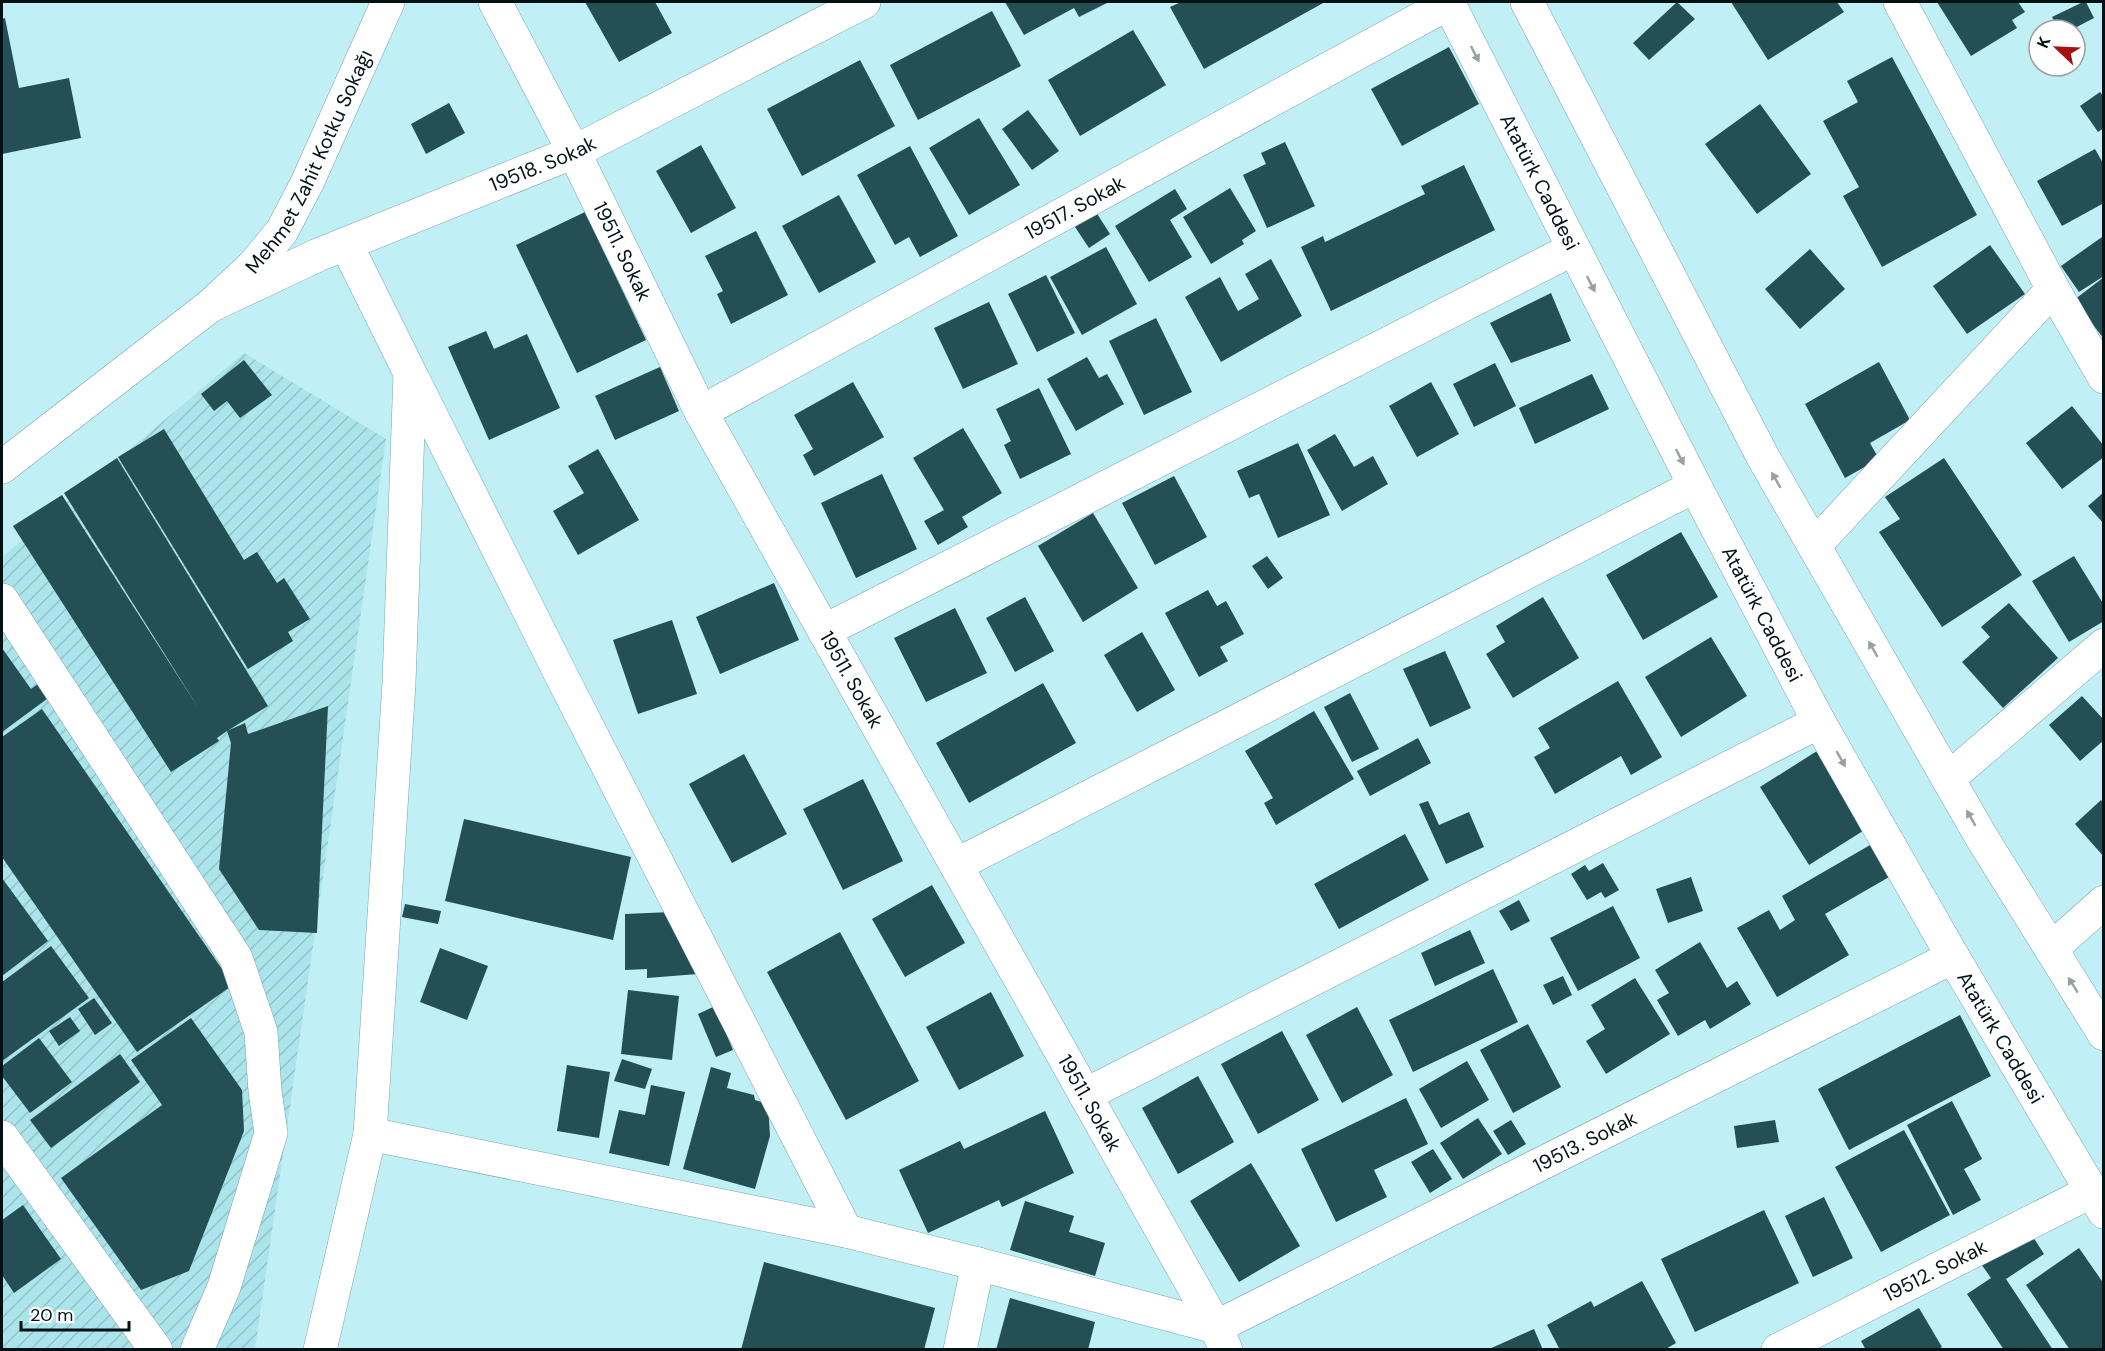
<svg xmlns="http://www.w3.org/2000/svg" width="2105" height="1351" viewBox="0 0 2105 1351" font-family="'DM Sans',sans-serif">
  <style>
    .industrial { fill: url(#industrial-furrows) }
    .building { fill: #244f55 }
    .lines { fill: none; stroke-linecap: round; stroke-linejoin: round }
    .minor-casing { stroke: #79a5ac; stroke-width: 34 }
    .tertiary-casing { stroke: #79a5ac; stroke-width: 34 }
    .minor { stroke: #fff; stroke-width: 33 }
    .tertiary { stroke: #fff; stroke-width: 33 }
    .oneway { fill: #9aa0a1 }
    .labels { text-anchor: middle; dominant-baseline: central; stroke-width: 6; stroke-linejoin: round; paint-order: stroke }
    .street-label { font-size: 20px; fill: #021214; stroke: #fff }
  </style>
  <defs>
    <pattern id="industrial-furrows" width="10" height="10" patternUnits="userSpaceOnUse" patternTransform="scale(1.5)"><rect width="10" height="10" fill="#ace4ec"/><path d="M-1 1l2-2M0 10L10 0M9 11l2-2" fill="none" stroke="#92c3ca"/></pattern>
  </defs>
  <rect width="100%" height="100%" fill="#c1eff6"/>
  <path class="industrial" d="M244 353 386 439 255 1349H2V557Z"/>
  <g class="building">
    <path d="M585 2H655L672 33 619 62Z"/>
    <path d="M1005 2H1109L1079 17 1074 8 1024 35Z"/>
    <path d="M1181 2H1325L1204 69 1170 7Z"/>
    <path d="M1677 2 1695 19 1649 60 1633 43Z"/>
    <path d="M1731 2H1837L1844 12 1768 60Z"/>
    <path d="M1937 2H2018L2025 12 2012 20 2017 28 1971 56Z"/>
    <path d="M2083 2H2086L2094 18 2071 30H2059L2052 17Z"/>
    <path d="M992 11 1021 66 918 120 890 65Z"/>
    <path d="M5 18 19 88 69 78 81 138 2 154V19Z"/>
    <path d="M1133 30 1166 85 1080 136 1048 80Z"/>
    <path d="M1449 47 1479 104 1402 146 1371 89Z"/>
    <path d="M1892 57 1977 215 1882 267 1843 196 1859 187 1823 121 1858 102 1847 81Z"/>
    <path d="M860 60 895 126 802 176 767 109Z"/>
    <path d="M2100 92 2104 97V128L2098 132 2080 106Z"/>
    <path d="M449 103 465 133 426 154 411 124Z"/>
    <path d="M1760 104 1811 174 1757 214 1705 144Z"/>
    <path d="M1028 110 1059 151 1032 170 1002 129Z"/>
    <path d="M979 118 1020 185 969 215 929 148Z"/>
    <path d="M1285 142 1315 206 1267 228 1243 175 1266 164 1261 153Z"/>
    <path d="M701 145 736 208 691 233 656 171Z"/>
    <path d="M910 146 958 236 920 257 909 237 895 245 857 175Z"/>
    <path d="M2095 149 2104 165V203L2062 226 2037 181Z"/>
    <path d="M1464 165 1495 230 1331 311 1301 247 1323 236 1325 242 1425 194 1421 186Z"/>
    <path d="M1230 188 1256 231 1242 240 1244 244 1211 264 1183 217Z"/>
    <path d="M1175 189 1187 209 1170 220 1192 257 1149 282 1115 226Z"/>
    <path d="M839 195 876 262 819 293 782 226Z"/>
    <path d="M585 212 646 340 577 373 516 245Z"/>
    <path d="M1096 212 1110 234 1089 248 1075 227Z"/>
    <path d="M756 231 788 295 731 324 717 294 723 291 705 256Z"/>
    <path d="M2102 237 2104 276 2079 292 2061 266Z"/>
    <path d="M1990 245 2025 294 1967 334 1933 286Z"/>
    <path d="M1106 247 1137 304 1082 335 1050 277Z"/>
    <path d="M1810 249 1845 289 1800 329 1765 289Z"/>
    <path d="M1271 259 1302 316 1221 362 1185 297 1220 277 1238 311 1259 299 1245 274Z"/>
    <path d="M1046 275 1075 333 1037 352 1008 294Z"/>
    <path d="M2104 277V339L2074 300Z"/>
    <path d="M1551 293 1571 341 1511 363 1490 323Z"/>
    <path d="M989 302 1018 364 963 389 934 328Z"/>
    <path d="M1156 318 1192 392 1144 415 1109 341Z"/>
    <path d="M486 331 494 349 527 334 560 408 489 440 448 347Z"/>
    <path d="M1087 357 1099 378 1107 374 1124 404 1076 431 1047 379Z"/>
    <path d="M244 360 272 395 240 418 227 401 214 411 201 394Z"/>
    <path d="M1879 362 1910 420 1870 443 1879 459 1845 478 1805 404Z"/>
    <path d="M1495 363 1516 406 1474 427 1453 384Z"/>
    <path d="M660 367 679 411 615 440 595 396Z"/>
    <path d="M1592 374 1609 409 1535 444 1519 408Z"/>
    <path d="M853 382 884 437 814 476 803 455 813 449 794 415Z"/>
    <path d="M1431 382 1459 434 1417 457 1389 406Z"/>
    <path d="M1039 388 1071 454 1020 479 1004 445 1011 441 996 409Z"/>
    <path d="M2072 406 2104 446V457L2062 489 2026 443Z"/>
    <path d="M963 428 1002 493 962 517 968 527 938 545 924 521 944 510 913 458Z"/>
    <path d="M164 429 244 560 257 552 277 583 284 578 310 619 288 632 293 641 248 669 118 457Z"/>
    <path d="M1335 434 1354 467 1373 456 1388 484 1342 511 1307 450Z"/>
    <path d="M1298 443 1330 515 1278 538 1259 494 1249 498 1237 471Z"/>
    <path d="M598 449 639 520 578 555 553 511 584 493 568 466Z"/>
    <path d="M117 458 268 706 227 731 245 723 248 734 328 706 317 933 259 930 219 869 231 743 227 731 217 738 219 741 171 772 13 526 62 495 199 709 64 493Z"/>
    <path d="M1944 458 2022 575 1942 627 1879 532 1900 519 1885 497Z"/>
    <path d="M882 474 917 549 856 578 821 503Z"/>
    <path d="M1174 476 1207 537 1155 565 1122 503Z"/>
    <path d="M2104 492V524L2088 506Z"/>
    <path d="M1093 513 1138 588 1083 622 1038 546Z"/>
    <path d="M1681 532 1718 597 1643 640 1606 575Z"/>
    <path d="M1267 556 1283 578 1268 589 1252 566Z"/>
    <path d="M2074 556 2104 605V621L2069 642 2032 581Z"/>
    <path d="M774 583 799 640 720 674 696 617Z"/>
    <path d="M1208 590 1217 606 1226 601 1244 634 1220 647 1228 661 1199 677 1165 613Z"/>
    <path d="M1025 597 1054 651 1015 672 986 618Z"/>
    <path d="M1543 597 1579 658 1513 698 1486 654 1505 642 1496 626Z"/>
    <path d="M2009 603 2058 658 2003 708 1962 662 1990 637 1981 627Z"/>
    <path d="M955 608 987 673 926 702 894 638Z"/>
    <path d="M672 620 697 694 638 714 613 640Z"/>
    <path d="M1142 632 1175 690 1137 712 1104 655Z"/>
    <path d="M1711 637 1747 696 1681 737 1645 677Z"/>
    <path d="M2 648 31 689 41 682 51 696 2 732Z"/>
    <path d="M1445 651 1471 708 1430 727 1403 669Z"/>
    <path d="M1618 681 1662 757 1631 775 1621 756 1555 794 1534 757 1550 748 1538 728Z"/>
    <path d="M1043 683 1076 743 969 803 936 743Z"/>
    <path d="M1350 693 1379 749 1352 762 1324 707Z"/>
    <path d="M2082 696 2104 720V740L2080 761 2049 725Z"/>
    <path d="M42 709 233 985 137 1052 2 857V737Z"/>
    <path d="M1314 711 1354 779 1276 825 1264 803 1273 798 1245 751Z"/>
    <path d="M1418 738 1431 763 1370 796 1357 771Z"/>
    <path d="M1817 751 1866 829 1809 865 1760 787Z"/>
    <path d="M744 754 787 834 732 863 689 784Z"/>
    <path d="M863 779 903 861 843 890 803 809Z"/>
    <path d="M2101 800 2104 804V857L2075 824Z"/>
    <path d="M1428 801 1439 825 1469 812 1484 847 1446 864 1419 804Z"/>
    <path d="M464 819 631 857 613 940 445 901Z"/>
    <path d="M1405 834 1429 880 1339 929 1314 884Z"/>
    <path d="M1877 841 1896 873 1825 914 1849 955 1777 997 1737 928 1769 910 1780 930 1795 920 1782 896Z"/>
    <path d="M1603 863 1619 890 1605 898 1601 892 1587 900 1571 874 1585 865 1589 871Z"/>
    <path d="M1691 877 1703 911 1668 923 1656 889Z"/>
    <path d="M2 878 48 941 2 976Z"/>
    <path d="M932 885 965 943 905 977 872 919Z"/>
    <path d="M1519 900 1530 921 1511 931 1499 911Z"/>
    <path d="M405 904 441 911 438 924 402 917Z"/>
    <path d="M1613 906 1640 958 1578 991 1550 938Z"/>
    <path d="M671 912 698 974 647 978V969L625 970V914Z"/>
    <path d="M1470 930 1485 963 1435 986 1421 953Z"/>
    <path d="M840 932 919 1081 846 1120 767 972Z"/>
    <path d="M1700 942 1727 988 1737 981 1751 1004 1710 1029 1705 1020 1678 1036 1657 1000 1669 993 1655 970Z"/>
    <path d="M51 946 89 998 2 1061V982Z"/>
    <path d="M440 948 488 966 467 1020 420 1002Z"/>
    <path d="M1493 969 1518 1022 1413 1072 1389 1020Z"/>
    <path d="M1563 976 1572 995 1553 1005 1543 985Z"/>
    <path d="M1635 978 1670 1034 1606 1074 1586 1041 1605 1029 1591 1005Z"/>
    <path d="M628 990 679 996 672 1060 621 1054Z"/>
    <path d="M991 992 1024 1056 959 1090 926 1027Z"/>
    <path d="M94 998 112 1023 95 1035 78 1009Z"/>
    <path d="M715 1006 733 1050 716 1057 698 1014Z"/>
    <path d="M1357 1007 1393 1075 1342 1103 1306 1035Z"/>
    <path d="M1960 1015 1991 1076 1849 1150 1818 1089Z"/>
    <path d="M70 1017 80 1031 59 1046 49 1031Z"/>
    <path d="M191 1018 242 1090 244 1131 189 1271 141 1290 61 1178 162 1105 131 1060Z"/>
    <path d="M1528 1024 1561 1087 1513 1113 1480 1050Z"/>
    <path d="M1282 1031 1319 1100 1258 1134 1221 1064Z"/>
    <path d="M39 1038 72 1082 30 1113 2 1076V1066Z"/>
    <path d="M120 1054 140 1082 51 1148 30 1120Z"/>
    <path d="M622 1059 652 1069 645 1089 614 1081Z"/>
    <path d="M1467 1061 1489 1100 1441 1128 1419 1089Z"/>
    <path d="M567 1065 610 1072 599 1138 557 1131Z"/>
    <path d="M711 1067 731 1073 727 1088 754 1095 755 1100 768 1104 770 1136 755 1189 683 1169Z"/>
    <path d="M1198 1076 1234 1142 1178 1174 1142 1108Z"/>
    <path d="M651 1085 685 1092 669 1166 609 1153 619 1110 645 1115Z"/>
    <path d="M1406 1098 1428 1144 1374 1170 1387 1197 1336 1222 1301 1149Z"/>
    <path d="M1952 1101 1982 1159 1964 1169 1981 1200 1953 1215 1907 1125Z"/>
    <path d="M1045 1111 1074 1173 1002 1207 999 1200 928 1233 899 1170 960 1141 964 1149Z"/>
    <path d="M1478 1118 1502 1154 1463 1179 1440 1143Z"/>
    <path d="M1511 1120 1526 1144 1508 1155 1493 1131Z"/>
    <path d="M1775 1120 1779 1142 1737 1148 1734 1126Z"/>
    <path d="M1904 1130 1950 1215 1881 1252 1835 1167Z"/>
    <path d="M1433 1149 1452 1179 1430 1193 1411 1162Z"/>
    <path d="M1251 1163 1300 1246 1239 1282 1190 1201Z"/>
    <path d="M1824 1197 1853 1258 1813 1277 1785 1216Z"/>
    <path d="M1025 1201 1074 1216 1069 1232 1105 1243 1095 1276 1010 1250Z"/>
    <path d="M23 1205 61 1259 14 1293 2 1275V1220Z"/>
    <path d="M1764 1210 1799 1283 1695 1332 1661 1259Z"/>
    <path d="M2028 1229 2044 1254 2006 1279 2053 1350H2004L1967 1294 1991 1278 1979 1261Z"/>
    <path d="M2079 1248 2104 1284V1347L2099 1350H2070L2026 1285Z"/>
    <path d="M764 1262 935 1308 924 1350H741Z"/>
    <path d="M1642 1281 1676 1343 1664 1350H1560L1547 1325 1591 1301 1594 1307Z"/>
    <path d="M1010 1298 1095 1322 1088 1350H996Z"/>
    <path d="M1919 1308 1942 1347 1937 1350H1866L1861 1341Z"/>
    <path d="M1534 1329 1543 1350H1487Z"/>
  </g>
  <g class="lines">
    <g class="minor-casing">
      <g id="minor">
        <path id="s1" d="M495 2 574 152 701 412 1216 1327 1226 1350"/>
        <path d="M1900 2 2053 289 2104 377"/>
        <path id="s2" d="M210 306 318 255 574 152 864 2"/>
        <path d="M412 377 562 677 846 1231"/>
        <path id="s3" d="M701 412 1449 3"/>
        <path id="s4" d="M2 467 210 306 254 265 282 231 307 183 388 2"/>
        <path d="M1814 546 2053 289"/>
        <path d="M2 600 236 958 261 1032 265 1091 271 1133 224 1287 197 1350"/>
        <path d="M824 631 1573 249"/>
        <path d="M1948 779 2104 645"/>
        <path d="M956 865 1695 486"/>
        <path d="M2051 949 2104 902"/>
        <path d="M1085 1095 1819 722"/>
        <path id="s5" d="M370 1134 846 1231 978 1264 1216 1327 1953 957"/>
        <path d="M2 1137 156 1350"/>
        <path d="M320 1350 370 1134 399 683 410 373 346 244"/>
        <path d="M960 1350 978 1264"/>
        <path id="s6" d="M1778 1350 2092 1191"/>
      </g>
    </g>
    <g class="tertiary-casing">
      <g id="tertiary">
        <path id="s7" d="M1448 2 1695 486 1819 722 1953 957 2104 1212"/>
        <path d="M1527 2 1763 457 1982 838 2104 1034"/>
      </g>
    </g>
    <use href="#minor" class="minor"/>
    <use href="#tertiary" class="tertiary"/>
  </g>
  <defs><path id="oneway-solid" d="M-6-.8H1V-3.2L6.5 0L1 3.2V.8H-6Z" transform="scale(1.5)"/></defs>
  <g class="oneway">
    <use href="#oneway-solid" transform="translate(1475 54) rotate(63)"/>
    <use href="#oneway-solid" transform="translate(1591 284) rotate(63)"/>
    <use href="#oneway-solid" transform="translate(1680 457) rotate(63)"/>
    <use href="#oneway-solid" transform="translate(1776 480) rotate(-120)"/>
    <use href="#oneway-solid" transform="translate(1873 649) rotate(-120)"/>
    <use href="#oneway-solid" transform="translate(1841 759) rotate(60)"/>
    <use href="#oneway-solid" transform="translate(1971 818) rotate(-120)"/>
    <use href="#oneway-solid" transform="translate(2073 985) rotate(-122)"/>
  </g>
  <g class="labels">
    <g class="street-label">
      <text stroke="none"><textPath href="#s4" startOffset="441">Mehmet Zahit Kotku Sokağı</textPath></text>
      <text stroke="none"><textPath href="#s2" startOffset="362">19518. Sokak</textPath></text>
      <text stroke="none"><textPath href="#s7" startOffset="202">Atatürk Caddesi</textPath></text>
      <text stroke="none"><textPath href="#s3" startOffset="426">19517. Sokak</textPath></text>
      <text stroke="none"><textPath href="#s1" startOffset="280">19511. Sokak</textPath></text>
      <text stroke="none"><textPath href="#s7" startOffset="688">Atatürk Caddesi</textPath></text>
      <text stroke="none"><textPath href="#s1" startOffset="766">19511. Sokak</textPath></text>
      <text stroke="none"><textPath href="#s7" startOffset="1174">Atatürk Caddesi</textPath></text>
      <text stroke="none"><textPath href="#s1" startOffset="1252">19511. Sokak</textPath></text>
      <text stroke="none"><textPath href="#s5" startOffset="1281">19513. Sokak</textPath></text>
      <text stroke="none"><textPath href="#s6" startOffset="176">19512. Sokak</textPath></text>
    </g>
  </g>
  <rect width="2105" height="1351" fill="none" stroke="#021214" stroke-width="6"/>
  <g transform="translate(2057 48) rotate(293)"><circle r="28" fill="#ffffff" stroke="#9aa0a1" stroke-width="1.5"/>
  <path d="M0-4.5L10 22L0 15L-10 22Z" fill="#a61015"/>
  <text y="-9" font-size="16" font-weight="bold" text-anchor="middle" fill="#021214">K</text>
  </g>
  <path d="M21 1321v9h108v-9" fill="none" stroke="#021214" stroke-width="3"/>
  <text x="30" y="1321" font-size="18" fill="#021214" stroke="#ffffff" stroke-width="4.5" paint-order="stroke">20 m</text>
</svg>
